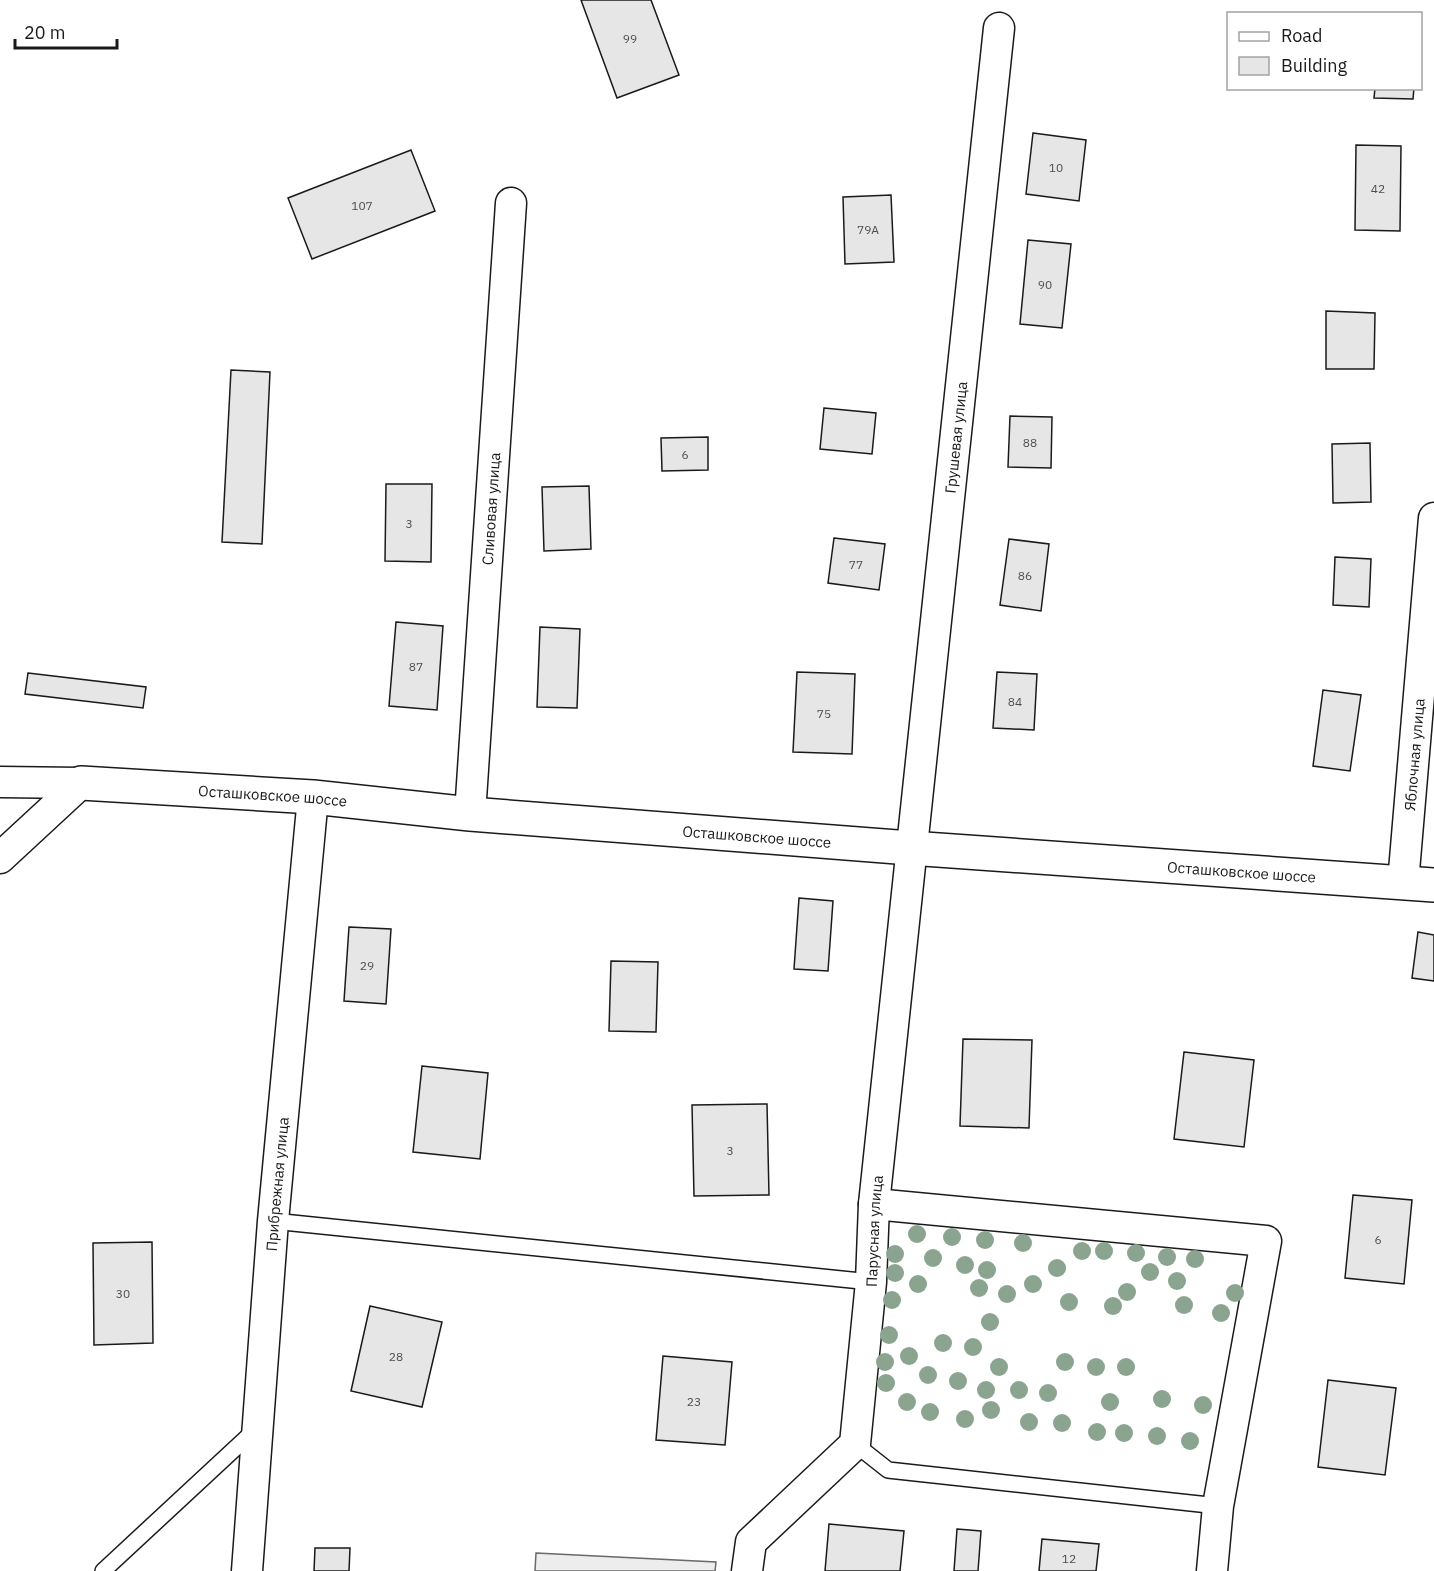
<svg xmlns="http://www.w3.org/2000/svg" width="1434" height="1571" viewBox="0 0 1434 1571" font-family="'IBM Plex Sans',sans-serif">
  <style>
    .built { fill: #ededed; stroke: #6a6a6a; stroke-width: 1.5 }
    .building { fill: #e6e6e6; stroke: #1a1a1a; stroke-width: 1.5 }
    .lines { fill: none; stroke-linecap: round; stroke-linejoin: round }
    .service-casing { stroke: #1a1a1a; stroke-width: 18 }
    .minor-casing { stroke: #1a1a1a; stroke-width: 33 }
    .tertiary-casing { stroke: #1a1a1a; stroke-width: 36 }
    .service { stroke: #fff; stroke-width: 15 }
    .minor { stroke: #fff; stroke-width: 30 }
    .tertiary { stroke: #fff; stroke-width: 33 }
    .tree { fill: #8aa48f }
    .labels { text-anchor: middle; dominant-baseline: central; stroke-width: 4.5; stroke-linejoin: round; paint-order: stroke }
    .number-label { font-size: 12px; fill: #4d4d4d }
    .street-label { font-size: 15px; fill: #1a1a1a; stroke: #fff }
  </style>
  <rect width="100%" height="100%" fill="#fff"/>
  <path class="built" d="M536 1553 716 1562 715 1571H535Z"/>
  <g class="building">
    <path d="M581 0H651L679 75 617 98Z"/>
    <path d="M1375 88H1414L1413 99 1374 98Z"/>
    <path d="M1033 133 1086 140 1079 201 1026 194Z"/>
    <path d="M1356 145 1401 146 1400 231 1355 230Z"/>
    <path d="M411 150 435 211 312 259 288 198Z"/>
    <path d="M891 195 894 262 845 264 843 197Z"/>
    <path d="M1028 240 1071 244 1062 328 1020 324Z"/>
    <path d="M1326 311 1375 313 1374 369H1326Z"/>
    <path d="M231 370 270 372 262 544 222 542Z"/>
    <path d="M824 408 876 413 872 454 820 449Z"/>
    <path d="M1010 416 1052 417 1051 468 1008 467Z"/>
    <path d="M708 437V470L662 471 661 438Z"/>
    <path d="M1370 443 1371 502 1333 503 1332 444Z"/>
    <path d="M386 484H432L431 562 385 561Z"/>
    <path d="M589 486 591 549 544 551 542 487Z"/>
    <path d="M834 538 885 544 879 590 828 583Z"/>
    <path d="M1009 539 1049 544 1041 611 1000 605Z"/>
    <path d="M1335 557 1371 559 1369 607 1333 605Z"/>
    <path d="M396 622 443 626 437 710 389 706Z"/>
    <path d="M540 627 580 629 577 708 537 707Z"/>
    <path d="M797 672 855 674 852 754 793 752Z"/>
    <path d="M997 672 1037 674 1034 730 993 728Z"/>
    <path d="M28 673 146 687 143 708 25 694Z"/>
    <path d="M1323 690 1361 695 1350 771 1313 766Z"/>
    <path d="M799 898 833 901 828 971 794 969Z"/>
    <path d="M349 927 391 929 386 1004 344 1001Z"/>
    <path d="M1418 932 1434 935V981L1412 978Z"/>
    <path d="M611 961 658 962 656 1032 609 1031Z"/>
    <path d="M963 1039 1032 1040 1029 1128 960 1126Z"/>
    <path d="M1184 1052 1254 1060 1244 1147 1174 1139Z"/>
    <path d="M422 1066 488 1073 480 1159 413 1152Z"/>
    <path d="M767 1104 769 1195 694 1196 692 1105Z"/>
    <path d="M1353 1195 1412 1200 1404 1284 1345 1278Z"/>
    <path d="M152 1242 153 1343 94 1345 93 1243Z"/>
    <path d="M370 1306 442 1322 422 1407 351 1391Z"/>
    <path d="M663 1356 732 1362 725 1445 656 1440Z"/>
    <path d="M1328 1380 1396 1388 1385 1475 1318 1467Z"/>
    <path d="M829 1524 904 1531 900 1571H825Z"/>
    <path d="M957 1529 981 1531 978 1571H954Z"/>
    <path d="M1042 1539 1099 1544 1096 1571H1039Z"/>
    <path d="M315 1548H350L349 1571H314Z"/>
  </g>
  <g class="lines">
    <g class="service-casing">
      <g id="service">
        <path d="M273 1221 871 1282"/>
        <path d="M855 1444 888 1470 1218 1506"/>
        <path d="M103 1571 256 1429"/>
      </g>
    </g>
    <g class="minor-casing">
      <g id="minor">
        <path d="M0 782 81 783"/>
        <path id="s1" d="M470 814 511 203"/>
        <path d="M0 858 81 783"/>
        <path id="s2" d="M1403 883 1434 518"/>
        <path d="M874 1204 1266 1241 1218 1506 1212 1571"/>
        <path id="s3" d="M247 1571 273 1221 313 797"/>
        <path id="s4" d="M747 1571 751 1542 855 1444 871 1282 874 1204 999 28"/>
      </g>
    </g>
    <g class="tertiary-casing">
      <g id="tertiary">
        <path id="s5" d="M81 783 313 797 470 814 910 848 1434 885"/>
      </g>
    </g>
    <use href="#service" class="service"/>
    <use href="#minor" class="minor"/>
    <use href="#tertiary" class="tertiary"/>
  </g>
  <g class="tree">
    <circle cx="917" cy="1234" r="9"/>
    <circle cx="952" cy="1237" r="9"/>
    <circle cx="985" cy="1240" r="9"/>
    <circle cx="1023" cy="1243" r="9"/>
    <circle cx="1082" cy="1251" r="9"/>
    <circle cx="1104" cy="1251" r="9"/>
    <circle cx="1136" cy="1253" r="9"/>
    <circle cx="895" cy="1254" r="9"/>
    <circle cx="1167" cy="1257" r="9"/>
    <circle cx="933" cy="1258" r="9"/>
    <circle cx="1195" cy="1259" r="9"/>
    <circle cx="965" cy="1265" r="9"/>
    <circle cx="1057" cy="1268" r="9"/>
    <circle cx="987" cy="1270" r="9"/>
    <circle cx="1150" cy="1272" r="9"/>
    <circle cx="895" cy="1273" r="9"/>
    <circle cx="1177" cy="1281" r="9"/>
    <circle cx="918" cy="1284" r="9"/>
    <circle cx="1033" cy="1284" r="9"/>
    <circle cx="979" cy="1288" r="9"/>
    <circle cx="1127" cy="1292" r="9"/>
    <circle cx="1235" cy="1293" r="9"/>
    <circle cx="1007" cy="1294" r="9"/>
    <circle cx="892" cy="1300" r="9"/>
    <circle cx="1069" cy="1302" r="9"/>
    <circle cx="1184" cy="1305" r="9"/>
    <circle cx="1113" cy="1306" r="9"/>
    <circle cx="1221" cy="1313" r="9"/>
    <circle cx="990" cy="1322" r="9"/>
    <circle cx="889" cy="1335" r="9"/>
    <circle cx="943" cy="1343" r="9"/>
    <circle cx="973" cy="1347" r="9"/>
    <circle cx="909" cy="1356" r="9"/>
    <circle cx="885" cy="1362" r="9"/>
    <circle cx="1065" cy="1362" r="9"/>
    <circle cx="999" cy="1367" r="9"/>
    <circle cx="1096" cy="1367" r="9"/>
    <circle cx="1126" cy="1367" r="9"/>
    <circle cx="928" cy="1375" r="9"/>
    <circle cx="958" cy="1381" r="9"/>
    <circle cx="886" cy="1383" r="9"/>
    <circle cx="986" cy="1390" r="9"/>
    <circle cx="1019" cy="1390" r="9"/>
    <circle cx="1048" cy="1393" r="9"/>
    <circle cx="1162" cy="1399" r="9"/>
    <circle cx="907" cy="1402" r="9"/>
    <circle cx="1110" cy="1402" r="9"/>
    <circle cx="1203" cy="1405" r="9"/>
    <circle cx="991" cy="1410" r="9"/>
    <circle cx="930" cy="1412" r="9"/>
    <circle cx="965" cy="1419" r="9"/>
    <circle cx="1029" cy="1422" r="9"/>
    <circle cx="1062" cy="1423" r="9"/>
    <circle cx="1097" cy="1432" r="9"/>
    <circle cx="1124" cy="1433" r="9"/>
    <circle cx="1157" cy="1436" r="9"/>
    <circle cx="1190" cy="1441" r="9"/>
  </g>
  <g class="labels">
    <g class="number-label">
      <text x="630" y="38">99</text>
      <text x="1056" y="167">10</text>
      <text x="1378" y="188">42</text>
      <text x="362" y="205">107</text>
      <text x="868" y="229">79А</text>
      <text x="1045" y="284">90</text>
      <text x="1030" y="442">88</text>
      <text x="685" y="454">6</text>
      <text x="409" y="523">3</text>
      <text x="856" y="564">77</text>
      <text x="1025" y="575">86</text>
      <text x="416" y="666">87</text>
      <text x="1015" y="701">84</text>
      <text x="824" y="713">75</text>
      <text x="367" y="965">29</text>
      <text x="730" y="1150">3</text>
      <text x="1378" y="1239">6</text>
      <text x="123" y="1293">30</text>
      <text x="396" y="1356">28</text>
      <text x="694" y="1401">23</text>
      <text x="1069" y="1558">12</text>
    </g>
    <g class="street-label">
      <text stroke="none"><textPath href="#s4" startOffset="1184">Грушевая улица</textPath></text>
      <text stroke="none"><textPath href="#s1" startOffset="306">Сливовая улица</textPath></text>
      <text stroke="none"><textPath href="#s2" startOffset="129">Яблочная улица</textPath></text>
      <text stroke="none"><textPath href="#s5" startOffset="192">Осташковское шоссе</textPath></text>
      <text stroke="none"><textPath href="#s5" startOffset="678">Осташковское шоссе</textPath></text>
      <text stroke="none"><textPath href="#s5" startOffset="1164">Осташковское шоссе</textPath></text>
      <text stroke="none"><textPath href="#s3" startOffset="388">Прибрежная улица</textPath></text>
      <text stroke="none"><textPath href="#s4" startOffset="386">Парусная улица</textPath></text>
    </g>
  </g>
  <rect x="1227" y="12" width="195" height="78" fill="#ffffff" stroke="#a3a3a3" stroke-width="1.5"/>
  <rect x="1239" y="32" width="30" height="9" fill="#ffffff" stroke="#a3a3a3" stroke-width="1.5"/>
  <text x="1281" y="42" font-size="18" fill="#1a1a1a">Road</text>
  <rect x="1239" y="57" width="30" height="18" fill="#e6e6e6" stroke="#a3a3a3" stroke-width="1.5"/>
  <text x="1281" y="72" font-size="18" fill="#1a1a1a">Building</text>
  <path d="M15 39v9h102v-9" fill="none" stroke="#1a1a1a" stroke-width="3"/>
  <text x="24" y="39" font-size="18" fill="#1a1a1a" stroke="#ffffff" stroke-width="4.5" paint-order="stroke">20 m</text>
</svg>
